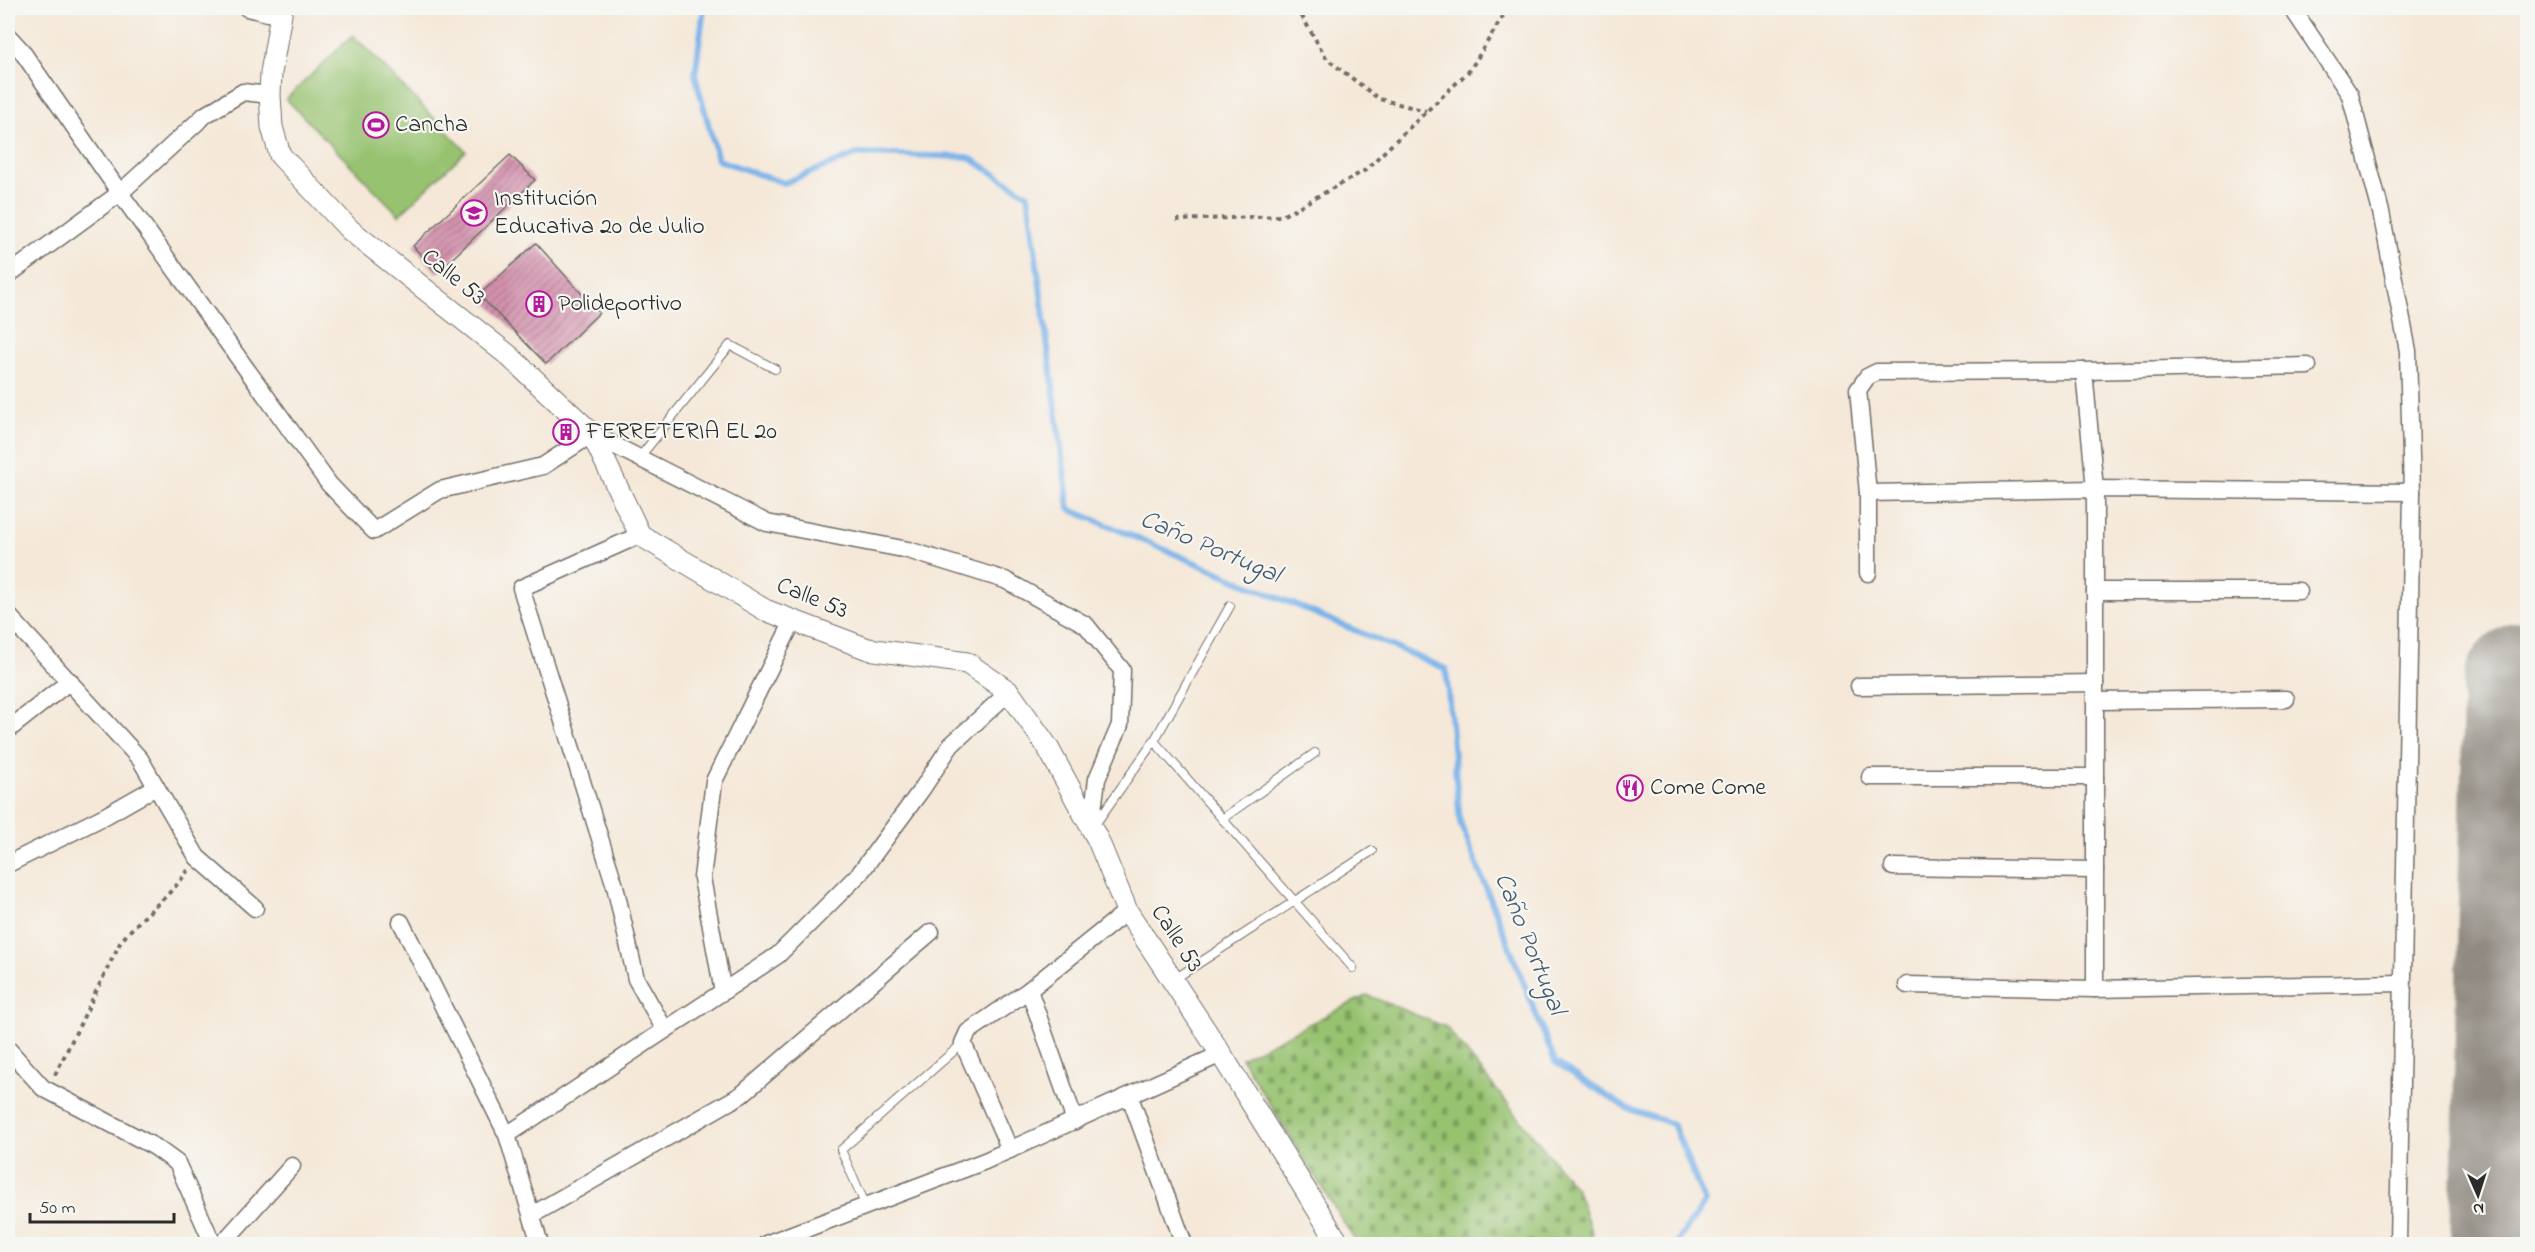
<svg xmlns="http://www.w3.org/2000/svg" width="2535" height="1252" viewBox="0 0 2535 1252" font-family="'Indie Flower',sans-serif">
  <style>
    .cemetery { fill: url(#cemetery-stones); stroke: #61764d; stroke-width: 1.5 }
    .green { fill: #97c26f; stroke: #61764d; stroke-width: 1.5 }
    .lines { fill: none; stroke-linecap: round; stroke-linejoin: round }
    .stream { stroke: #79b2e9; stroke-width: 6 }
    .taxiway { stroke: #908a82; stroke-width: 52 }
    .runway { stroke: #908a82; stroke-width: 130 }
    .building { fill: url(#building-hatch) }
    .service-casing { stroke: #726d68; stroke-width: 10 }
    .minor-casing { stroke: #726d68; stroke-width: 19 }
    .tertiary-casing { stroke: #726d68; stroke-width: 23 }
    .path { stroke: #726d68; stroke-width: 4; stroke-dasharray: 4.5 4.5; stroke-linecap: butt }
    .service { stroke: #fff; stroke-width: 8 }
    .minor { stroke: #fff; stroke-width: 16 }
    .tertiary { stroke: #fff; stroke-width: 21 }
    .labels { text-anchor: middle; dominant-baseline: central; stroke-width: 4.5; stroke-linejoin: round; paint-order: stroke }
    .poi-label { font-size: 24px; fill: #2b2b2b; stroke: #f6f6f2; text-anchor: start }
    .street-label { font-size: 24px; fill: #2b2b2b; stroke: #f6f6f2 }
    .water-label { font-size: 26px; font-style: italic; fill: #465a6e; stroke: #f6f6f2 }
  </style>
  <defs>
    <pattern id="cemetery-stones" width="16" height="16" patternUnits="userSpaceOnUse" patternTransform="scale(1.5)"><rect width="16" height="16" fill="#97c26f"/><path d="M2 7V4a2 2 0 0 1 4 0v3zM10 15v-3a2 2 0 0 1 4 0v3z" fill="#7b9e5b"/></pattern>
    <pattern id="building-hatch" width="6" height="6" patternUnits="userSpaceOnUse" patternTransform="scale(1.5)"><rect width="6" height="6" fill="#d391ad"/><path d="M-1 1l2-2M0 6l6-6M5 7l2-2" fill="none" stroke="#ab778d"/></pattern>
  </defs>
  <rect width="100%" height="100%" fill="#f6f6f2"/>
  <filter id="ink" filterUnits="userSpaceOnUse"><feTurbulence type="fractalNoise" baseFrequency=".0167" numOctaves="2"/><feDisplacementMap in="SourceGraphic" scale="12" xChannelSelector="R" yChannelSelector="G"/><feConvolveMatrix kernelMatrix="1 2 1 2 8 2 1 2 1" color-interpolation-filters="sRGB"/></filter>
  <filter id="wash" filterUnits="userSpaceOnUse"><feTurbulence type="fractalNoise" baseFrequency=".008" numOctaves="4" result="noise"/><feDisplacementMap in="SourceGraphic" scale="24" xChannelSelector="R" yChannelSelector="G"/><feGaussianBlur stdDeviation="1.35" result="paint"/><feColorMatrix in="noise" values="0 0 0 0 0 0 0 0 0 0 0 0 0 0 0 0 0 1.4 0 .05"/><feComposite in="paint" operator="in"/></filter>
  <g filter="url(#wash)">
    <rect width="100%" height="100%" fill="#f5e8d8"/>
    <path class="cemetery" d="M1367 995 1446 1027 1577 1190 1596 1244H1357L1241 1058Z"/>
    <path class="green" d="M353 35 466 151 399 215 286 99Z"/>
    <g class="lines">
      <path class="stream" d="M704 8 695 75 718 160 784 183 857 154 968 157 1028 195 1069 509 1446 669 1460 822 1555 1062 1626 1108 1673 1124 1705 1202 1676 1244"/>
      <path class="taxiway" d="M2527 725 2528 723"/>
      <path class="runway" d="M2515 1244 2528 686"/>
    </g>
    <g id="blocks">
      <g class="building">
        <path d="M510 155 535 180 437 273 413 246Z"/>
        <path d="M536 243 599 313 546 364 479 295Z"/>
      </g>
    </g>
  </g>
  <g filter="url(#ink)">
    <use href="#blocks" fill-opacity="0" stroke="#726d68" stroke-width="1.5"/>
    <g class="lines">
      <g class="service-casing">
        <g id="service">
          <path d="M639 458 730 345 775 369"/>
          <path d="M1154 741 1353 968"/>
          <path d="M1222 819 1315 753"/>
          <path d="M1094 826 1154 741 1230 606"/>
          <path d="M1173 980 1372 851"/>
          <path d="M866 1206 841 1150 963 1043"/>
        </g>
      </g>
      <g class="minor-casing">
        <g id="minor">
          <path d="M247 8 280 16"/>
          <path d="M2292 8 2350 95 2381 212 2408 351 2412 492 2398 1244"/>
          <path d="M8 36 21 50 120 193 329 484 374 531 440 490 543 466 592 434 767 523 908 550 1005 580 1086 625 1122 670 1120 725 1097 779 1091 826"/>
          <path d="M8 275 120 193 205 115 243 92 270 95"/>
          <path d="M2084 371 2095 489V989L2402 983"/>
          <path d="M1868 493 2095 489 2412 492"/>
          <path d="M640 535 521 588 615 886 636 979 665 1030"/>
          <path d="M1868 573V493L1858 390 1867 377 1877 372 2084 371 2308 366"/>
          <path d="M2095 591H2299"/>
          <path d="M8 615 140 759 197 857 255 908"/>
          <path d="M1859 686 2095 683"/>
          <path d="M2095 701 2286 699"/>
          <path d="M8 730 70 681"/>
          <path d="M1870 777H2095"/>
          <path d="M8 864 105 816 156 787"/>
          <path d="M1893 867 2095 870"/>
          <path d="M401 922 507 1135 540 1244"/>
          <path d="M1907 985 2095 989"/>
          <path d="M1029 990 1075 1121"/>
          <path d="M723 992 702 878 714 781 793 621"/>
          <path d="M8 1049 43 1088 155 1147 177 1163 213 1244"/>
          <path d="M1130 1097 1184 1244"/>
          <path d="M507 1135 778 955 860 873 922 789 951 745 1009 692"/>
          <path d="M1010 1150 963 1043 968 1032 1029 990 1127 911"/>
          <path d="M532 1215 741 1095 931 932"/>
          <path d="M222 1244 292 1166"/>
          <path d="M766 1244 985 1161 1221 1054"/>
        </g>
      </g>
      <g class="tertiary-casing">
        <path id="tertiary" d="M282 8 271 73 270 95 272 127 280 155 350 230 508 355 592 434 640 535 765 610 868 649 967 663 1009 692 1047 746 1098 840 1127 911 1221 1054 1339 1244"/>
      </g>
      <g class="path">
        <path d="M1297 8 1327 59 1379 99 1426 111"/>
        <path d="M1176 220 1282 216 1364 171 1470 70 1508 8"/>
        <path d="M55 1075 120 943C140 916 170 898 188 870"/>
      </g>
      <use href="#service" class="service"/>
      <use href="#minor" class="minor"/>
      <use href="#tertiary" class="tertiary"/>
    </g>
  </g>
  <defs>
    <g id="stadium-ring" transform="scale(1.35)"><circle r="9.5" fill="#f6f6f2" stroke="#b5179e" stroke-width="1.5"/><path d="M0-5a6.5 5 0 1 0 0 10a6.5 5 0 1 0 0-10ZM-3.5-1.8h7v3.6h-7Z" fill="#b5179e"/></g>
    <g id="school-ring" transform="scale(1.35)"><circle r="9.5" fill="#f6f6f2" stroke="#b5179e" stroke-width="1.5"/><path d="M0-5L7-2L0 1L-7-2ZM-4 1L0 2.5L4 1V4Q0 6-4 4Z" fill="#b5179e"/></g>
    <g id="building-ring" transform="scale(1.35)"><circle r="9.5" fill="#f6f6f2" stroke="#b5179e" stroke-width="1.5"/><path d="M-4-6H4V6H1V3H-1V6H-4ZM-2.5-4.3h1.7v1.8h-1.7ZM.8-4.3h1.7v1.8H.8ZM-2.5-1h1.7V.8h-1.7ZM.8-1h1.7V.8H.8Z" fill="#b5179e"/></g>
    <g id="restaurant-ring" transform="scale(1.35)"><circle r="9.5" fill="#f6f6f2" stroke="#b5179e" stroke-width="1.5"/><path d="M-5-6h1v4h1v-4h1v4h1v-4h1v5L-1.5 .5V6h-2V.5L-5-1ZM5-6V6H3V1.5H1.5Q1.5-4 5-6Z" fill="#b5179e"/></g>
  </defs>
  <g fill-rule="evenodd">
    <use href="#stadium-ring" x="376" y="125"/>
    <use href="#school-ring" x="474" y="213"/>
    <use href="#building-ring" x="539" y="304"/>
    <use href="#building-ring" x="566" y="432"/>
    <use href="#restaurant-ring" x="1630" y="788"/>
  </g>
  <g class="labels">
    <g class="poi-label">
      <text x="395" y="125">Cancha</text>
      <text x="494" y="199">Institución<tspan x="494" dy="28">Educativa 20 de Julio</tspan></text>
      <text x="558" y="304">Polideportivo</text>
      <text x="586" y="432">FERRETERIA EL 20</text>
      <text x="1650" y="788">Come Come</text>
    </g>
    <g class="street-label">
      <text transform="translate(453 278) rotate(39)">Calle 53</text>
      <text transform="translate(812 599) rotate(22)">Calle 53</text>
      <text transform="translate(1176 939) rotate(57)">Calle 53</text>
    </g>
    <g class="water-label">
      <text transform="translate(1210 548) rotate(23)">Caño Portugal</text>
      <text transform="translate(1529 944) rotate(68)">Caño Portugal</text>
    </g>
  </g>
  <rect width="2535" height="1252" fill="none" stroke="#f6f6f2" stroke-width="30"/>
  <g transform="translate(2478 1195) rotate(177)" stroke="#f6f6f2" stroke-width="4.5" paint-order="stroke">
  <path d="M0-4.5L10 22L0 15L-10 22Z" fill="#2b2b2b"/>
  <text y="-9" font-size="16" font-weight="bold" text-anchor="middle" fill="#2b2b2b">N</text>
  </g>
  <path d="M30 1213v9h144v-9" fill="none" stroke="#2b2b2b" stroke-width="3"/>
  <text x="39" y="1213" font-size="18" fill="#2b2b2b" stroke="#f6f6f2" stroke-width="4.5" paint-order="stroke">50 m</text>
</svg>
